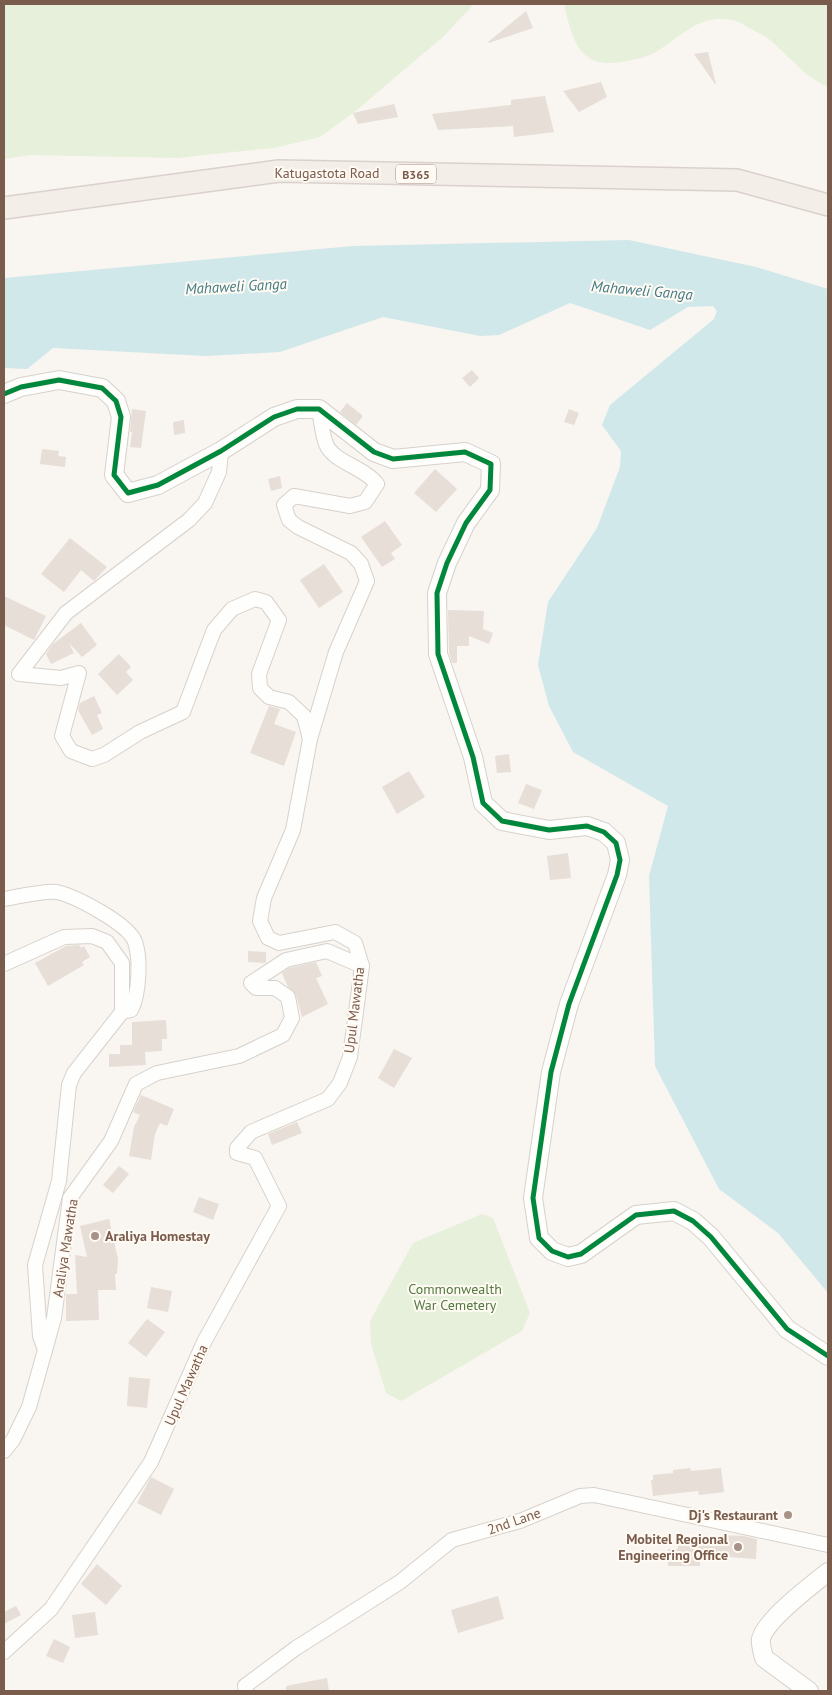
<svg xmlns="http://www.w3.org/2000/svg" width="832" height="1695" viewBox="0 0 832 1695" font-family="'PT Sans',sans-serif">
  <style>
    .green { fill: #e7f0db }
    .water { fill: #d0e8ea }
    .building { fill: #e6ded7 }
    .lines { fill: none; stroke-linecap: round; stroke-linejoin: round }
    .minor-casing { stroke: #d7d1cb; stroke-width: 16 }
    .tertiary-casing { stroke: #d7d1cb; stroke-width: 20 }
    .primary-casing { stroke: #dad1cc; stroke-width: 24 }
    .minor { stroke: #fefefd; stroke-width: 14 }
    .tertiary { stroke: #fefefd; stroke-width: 18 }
    .primary { stroke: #f3eee8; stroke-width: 21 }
    .cycleway-casing { stroke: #fffaf3; stroke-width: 8 }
    .cycleway { stroke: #00873e; stroke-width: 5 }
    .poi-dot { fill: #a69286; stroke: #fffaf3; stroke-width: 2 }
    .labels { text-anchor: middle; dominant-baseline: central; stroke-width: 4; stroke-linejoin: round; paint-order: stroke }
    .shield { fill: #fffaf3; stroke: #a28b7f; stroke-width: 1 }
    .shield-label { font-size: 12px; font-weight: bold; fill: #7a5c4d }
    .street-label { font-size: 14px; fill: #7a5c4d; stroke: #fffaf3 }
    .poi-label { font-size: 14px; font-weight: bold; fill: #7a5c4d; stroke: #fffaf3; text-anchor: end }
    .park-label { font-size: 14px; fill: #537a41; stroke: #fffaf3 }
    .water-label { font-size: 15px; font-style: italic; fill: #437c86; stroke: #fffaf3 }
  </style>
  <rect width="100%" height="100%" fill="#f9f5f0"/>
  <g class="green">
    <path d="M4 4H474L443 37 353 113 320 137 274 148 176 158 30 155 4 159Z"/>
    <path d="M564 4H828V87C804 77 787 53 766 37 761 34 755 31 749 28 744 25 738 21 732 20 699 13 680 38 654 53 645 58 632 60 621 62 578 69 572 38 564 4Z"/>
    <path d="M482 1214 493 1218 530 1313 522 1331 401 1401 386 1393 371 1344 370 1321 413 1243Z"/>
  </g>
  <path class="water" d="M629 240 756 267 828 289V1293L778 1233 719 1189 655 1066 649 876 668 806 573 752 549 706 538 665 548 602 597 528 620 467 621 451 602 425 610 405 714 319 717 311 713 306 688 307 650 330 570 303 499 335 480 336 383 317 280 352 206 356 53 348 27 369 4 368V278L353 246Z"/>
  <g class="building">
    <path d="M526 11 533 28 489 43 488 42Z"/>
    <path d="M708 52 716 84H715L694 54Z"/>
    <path d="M601 82 607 97 579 112 563 91Z"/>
    <path d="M545 96 554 132 514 137 513 126 438 130 432 114 511 105V100Z"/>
    <path d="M394 104 398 117 358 124 353 113Z"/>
    <path d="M472 370 479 378 470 387 462 378Z"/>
    <path d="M347 403 363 416 356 425 340 412Z"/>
    <path d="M132 409 146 411 141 448 130 447 132 432H130Z"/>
    <path d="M569 409 579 413 574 425 564 422Z"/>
    <path d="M184 420 185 433 174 435 173 422Z"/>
    <path d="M42 449 59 451 58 456 66 457 65 467 40 464Z"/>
    <path d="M435 469 457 489 436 512 414 493Z"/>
    <path d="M280 476 282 488 271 491 268 479Z"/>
    <path d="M385 521 402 545 391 553 395 559 382 567 361 537Z"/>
    <path d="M70 538 107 567 94 581 81 570 64 592 41 574Z"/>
    <path d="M324 564 343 592 319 608 300 580Z"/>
    <path d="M4 596 46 616 34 640 4 625Z"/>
    <path d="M448 610 484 611 483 629 493 633 489 644 469 636V646H457V663H452L449 652Z"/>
    <path d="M81 623 97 645 82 657 69 643 74 653 51 664 46 654 53 644Z"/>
    <path d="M119 654 131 667 126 672 133 680 117 695 98 674Z"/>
    <path d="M94 696 102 713 97 715 103 729 92 735 78 710 80 703Z"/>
    <path d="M269 706 280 709 274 724 296 732 284 766 250 753Z"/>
    <path d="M509 754 511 772 497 773 495 756Z"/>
    <path d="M409 771 425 797 397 814 382 787Z"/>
    <path d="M526 784 542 790 534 809 518 803Z"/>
    <path d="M568 853 571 878 550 880 547 856Z"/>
    <path d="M79 945 81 948 84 946 90 957 82 962 84 965 48 986 35 963 66 946Z"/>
    <path d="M248 951 266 952V963L248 962Z"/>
    <path d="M316 962 322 976 316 978 328 1004 302 1017 296 995 288 987 282 973 289 968Z"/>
    <path d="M166 1020 167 1039H162V1051L145 1052 146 1065 109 1067V1054H120V1045H132V1022Z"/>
    <path d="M394 1049 412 1058 394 1088 378 1078Z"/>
    <path d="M141 1095 174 1109 167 1126 160 1123 155 1134 151 1160 129 1156 134 1127 140 1115 133 1112Z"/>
    <path d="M297 1122 302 1133 272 1145 268 1134Z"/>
    <path d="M119 1166 129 1174 113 1193 103 1185Z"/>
    <path d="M199 1197 219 1204 213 1220 193 1212Z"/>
    <path d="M109 1219 118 1259 117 1274H115L116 1290H98L99 1320 66 1321V1294H77L75 1255 87 1257 80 1226Z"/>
    <path d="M151 1287 172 1291 168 1312 147 1308Z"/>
    <path d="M147 1319 165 1332 146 1357 128 1343Z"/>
    <path d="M129 1377 150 1379 147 1408 127 1406Z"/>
    <path d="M690 1468 691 1471 721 1468 724 1492 699 1495 698 1491 653 1496 651 1480H653V1475L673 1473V1470Z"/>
    <path d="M151 1477 174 1489 161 1515 137 1503Z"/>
    <path d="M720 1535 744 1536 757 1539 756 1559 700 1555V1566H668V1549H678V1537H720Z"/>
    <path d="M97 1564 122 1586 106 1605 81 1584Z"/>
    <path d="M498 1596 504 1619 458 1633 451 1610Z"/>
    <path d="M16 1606 21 1615 4 1624V1612Z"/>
    <path d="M95 1612 98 1635 75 1638 72 1615Z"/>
    <path d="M54 1639 70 1647 63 1663 46 1656Z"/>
    <path d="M327 1678 329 1691H286V1686Z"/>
  </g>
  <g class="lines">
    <g class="minor-casing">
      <g id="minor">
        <path d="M221 451 219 472 205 503 189 520 66 613 19 674 61 678 79 673 62 736 71 751 92 759 104 755 140 732 183 712 214 630 232 609 255 599 266 602 279 620 259 674 260 688 269 697 289 702 304 716 310 739"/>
        <path d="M4 899C16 897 47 890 57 892 75 896 129 924 135 942 141 959 139 995 131 1010L122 1012"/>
        <path d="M4 964 64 937 92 936 107 942 122 963V1012L74 1073 69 1085 59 1181 35 1265 40 1336 45 1350"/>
        <path d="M4 1451 13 1440 29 1407 54 1318 70 1198 111 1141 136 1084 157 1073 239 1056 283 1035 292 1018 288 997 275 988H256L251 983 286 960 327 951 362 966"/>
        <path d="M4 1652 51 1609 151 1462 204 1342 279 1206 255 1158 237 1153V1148L251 1132 328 1099 340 1083 350 1057 362 966 355 943 335 932 279 943 268 938 260 921 264 898 293 830 310 739 336 652 367 581 361 564 351 553 298 527 289 520 284 505 294 496 350 506 365 502 377 484C364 467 333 462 326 444 322 433 321 420 319 409"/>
        <path d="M246 1691 245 1686 296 1648 400 1582 452 1540 520 1521 580 1496 594 1495 828 1545"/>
      </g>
    </g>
    <g class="tertiary-casing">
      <g id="tertiary">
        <path d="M4 394 21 387 59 380 102 388 116 401 121 417 114 475 128 493 158 485 221 451 274 417 297 409H319L374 452 393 459 465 452 491 464 490 490 466 523 447 563 437 593 438 654 473 757 483 803 502 821 549 830 587 826 604 832 616 843 620 860 617 875 569 1004 551 1072 533 1198 539 1238 552 1251 568 1257 581 1254 636 1215 674 1211 693 1221 711 1237 787 1329 828 1356"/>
        <path d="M809 1691 764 1658C763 1653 760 1644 761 1639 765 1620 813 1584 828 1572"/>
      </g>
    </g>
    <g class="primary-casing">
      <path id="primary" d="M4 208 279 171 737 180 828 205"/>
    </g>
    <use href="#minor" class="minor"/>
    <use href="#tertiary" class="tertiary"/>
    <use href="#primary" class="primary"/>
    <g class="cycleway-casing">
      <path id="cycleway" d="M4 394 21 387 59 380 102 388 116 401 121 417 114 475 128 493 158 485 221 451 274 417 297 409H319L374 452 393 459 465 452 491 464 490 490 466 523 447 563 437 593 438 654 473 757 483 803 502 821 549 830 587 826 604 832 616 843 620 860 617 875 569 1004 551 1072 533 1198 539 1238 552 1251 568 1257 581 1254 636 1215 674 1211 693 1221 711 1237 787 1329 828 1356"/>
    </g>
    <use href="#cycleway" class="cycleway"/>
  </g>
  <g class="poi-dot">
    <circle cx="95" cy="1236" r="5"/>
    <circle cx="788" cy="1515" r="5"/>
    <circle cx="738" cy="1547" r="5"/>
  </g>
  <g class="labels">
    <rect class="shield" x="396" y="164.5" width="40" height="19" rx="4"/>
    <g class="shield-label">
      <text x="416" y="174">B365</text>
    </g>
    <g class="street-label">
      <text x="327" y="173">Katugastota Road</text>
      <text transform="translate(354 1010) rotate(-83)">Upul Mawatha</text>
      <text transform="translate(65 1248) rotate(-81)">Araliya Mawatha</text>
      <text transform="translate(186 1385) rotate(-66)">Upul Mawatha</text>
      <text transform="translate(514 1521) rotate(-19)">2nd Lane</text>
    </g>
    <g class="poi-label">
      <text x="105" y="1236" text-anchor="start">Araliya Homestay</text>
      <text x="778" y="1515">Dj's Restaurant</text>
      <text x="728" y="1539">Mobitel Regional<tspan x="728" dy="16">Engineering Office</tspan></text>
    </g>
    <g class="park-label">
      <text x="455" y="1289">Commonwealth<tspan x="455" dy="16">War Cemetery</tspan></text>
    </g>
    <g class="water-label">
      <text transform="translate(236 286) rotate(-3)">Mahaweli Ganga</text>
      <text transform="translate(642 290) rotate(5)">Mahaweli Ganga</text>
    </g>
  </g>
  <rect width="832" height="1695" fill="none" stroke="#7a5c4d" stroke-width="10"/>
</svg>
